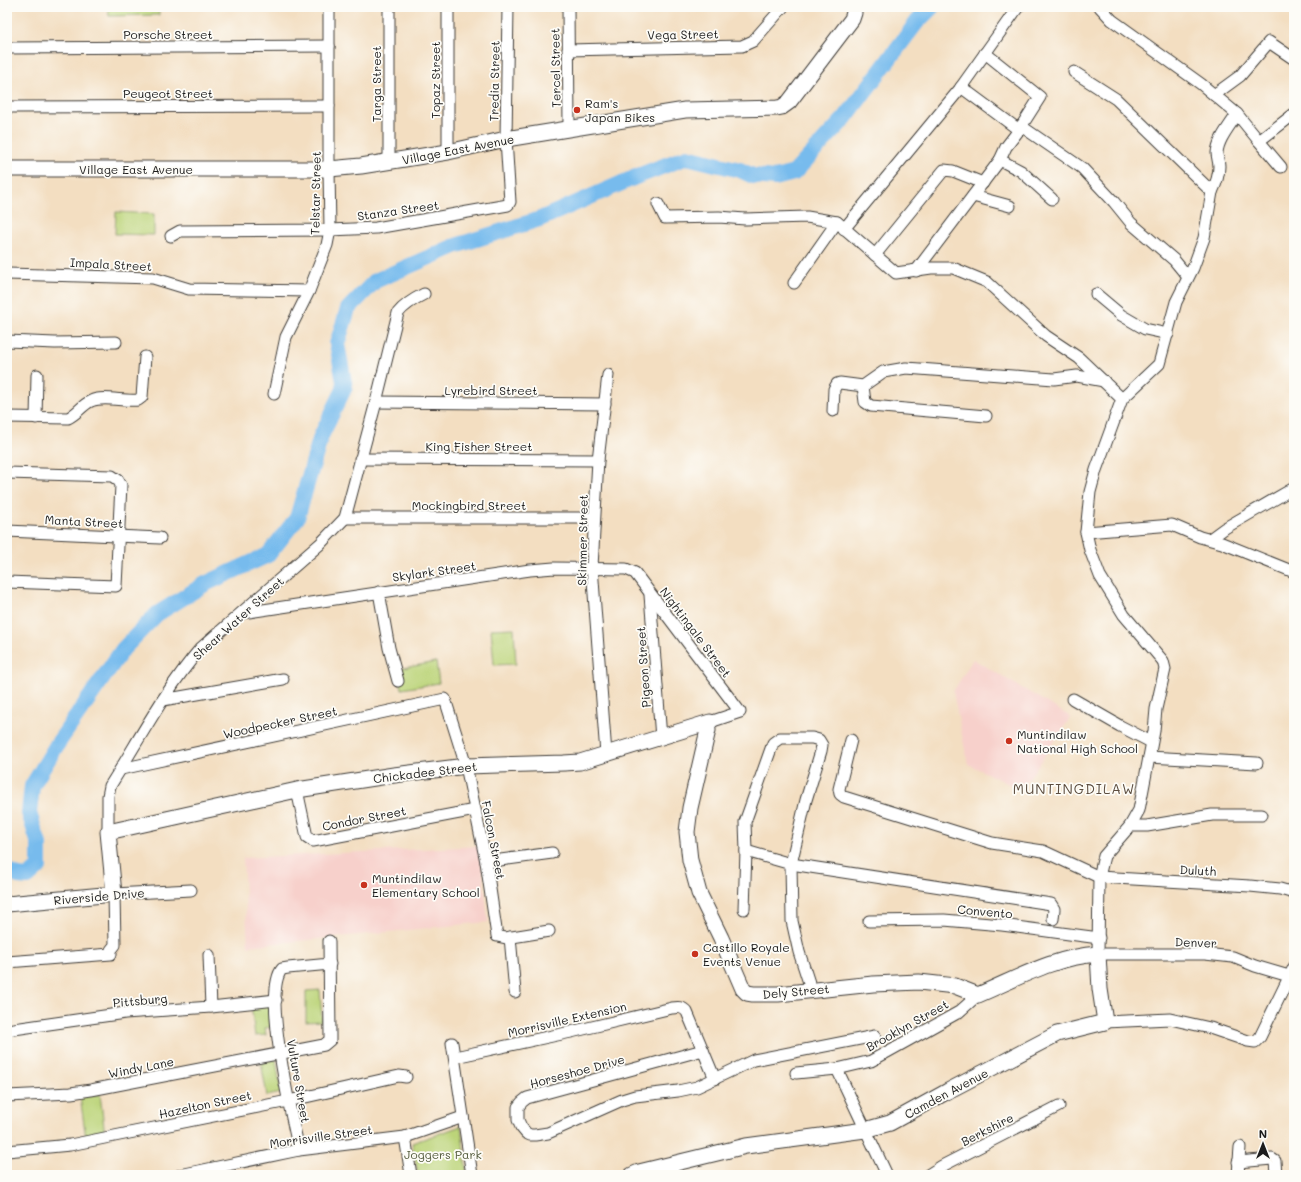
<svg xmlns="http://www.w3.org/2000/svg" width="1301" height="1182" viewBox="0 0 1301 1182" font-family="Mali,sans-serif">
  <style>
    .built { fill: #f7d0cb }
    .green { fill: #bcd479; stroke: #6c784a }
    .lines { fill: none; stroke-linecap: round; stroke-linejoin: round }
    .river { stroke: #77bbed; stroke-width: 16 }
    .street-casing { stroke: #3c3935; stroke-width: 13 }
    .secondary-casing { stroke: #3c3935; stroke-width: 17 }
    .street { stroke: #fff; stroke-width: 11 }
    .secondary { stroke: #fff; stroke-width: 15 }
    .poi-dot { fill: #c8321e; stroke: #fdfcf7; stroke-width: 1.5 }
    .labels { text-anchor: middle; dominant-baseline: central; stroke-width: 3.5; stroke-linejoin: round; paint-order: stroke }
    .street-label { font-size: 12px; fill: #1c1c1c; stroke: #fdfcf7 }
    .poi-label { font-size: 12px; fill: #1c1c1c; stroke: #fdfcf7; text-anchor: start }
    .park-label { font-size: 12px; fill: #545c3d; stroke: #fdfcf7 }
    .quarter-label { font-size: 14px; letter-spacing: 1px; fill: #5c4d3f; stroke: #fdfcf7 }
  </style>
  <rect width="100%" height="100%" fill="#fdfcf7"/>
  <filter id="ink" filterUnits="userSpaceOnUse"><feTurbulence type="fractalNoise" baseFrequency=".025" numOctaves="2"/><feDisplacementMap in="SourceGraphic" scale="8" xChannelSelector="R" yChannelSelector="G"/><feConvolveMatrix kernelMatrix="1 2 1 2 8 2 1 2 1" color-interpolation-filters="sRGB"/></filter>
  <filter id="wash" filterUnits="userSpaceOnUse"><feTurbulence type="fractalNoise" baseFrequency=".012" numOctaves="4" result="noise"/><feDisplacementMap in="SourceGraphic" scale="16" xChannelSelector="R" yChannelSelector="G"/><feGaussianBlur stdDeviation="0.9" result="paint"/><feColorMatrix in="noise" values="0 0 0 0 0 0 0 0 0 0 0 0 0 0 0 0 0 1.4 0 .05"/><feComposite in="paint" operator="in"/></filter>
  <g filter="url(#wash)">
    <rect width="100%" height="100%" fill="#f3dec1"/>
    <g class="built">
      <path d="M973 659 1071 717 1021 790 968 764 953 692Z"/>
      <path d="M480 846 488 922 248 946 243 858Z"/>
    </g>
    <g class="green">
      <path d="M108 7H159V15L109 16Z"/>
      <path d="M116 212 154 214V235L115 234Z"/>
      <path d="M514 628 516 664 494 665 491 629Z"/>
      <path d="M436 662 439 683 402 689 398 669Z"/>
      <path d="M320 990 322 1021 306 1022V991Z"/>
      <path d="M271 1004 273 1027 265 1028 266 1035 255 1036 251 1005Z"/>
      <path d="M276 1059 281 1093 267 1096 261 1062Z"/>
      <path d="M100 1094 105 1135 86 1138 80 1097Z"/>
      <path d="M461 1126 467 1175H418L412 1143Z"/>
    </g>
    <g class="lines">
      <path class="river" d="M7 870 18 876 28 877 39 867V844L29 813 32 786 58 743 123 649 157 614 205 584 268 555 297 518 321 436 345 387 337 344 348 309 375 281 455 246 540 219 638 176 687 157 740 170 753 176 775 178 794 173 845 118 917 22 932 7"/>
    </g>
  </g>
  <g filter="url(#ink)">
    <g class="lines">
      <g class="street-casing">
        <g id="street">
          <path d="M389 7V162"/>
          <path d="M568 7 569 128"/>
          <path d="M1100 7 1112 20 1201 84 1237 114 1259 141 1294 114"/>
          <path d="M7 48 329 46"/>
          <path d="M568 50 742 46 753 41 783 7"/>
          <path d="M985 53 1040 97 1019 130"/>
          <path d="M1074 72 1116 99 1212 192 1204 238 1193 268 1176 302 1159 364 1122 399"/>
          <path d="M961 87 1019 130 1006 147 1000 160"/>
          <path d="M1214 95 1240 76 1269 42 1294 59"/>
          <path d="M7 107 329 106"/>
          <path d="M1021 126 1082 168 1114 202 1131 223 1174 260 1188 277"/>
          <path d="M1259 141 1281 167"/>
          <path d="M448 152V7"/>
          <path d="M1212 192C1216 184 1219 175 1219 166 1219 162 1217 157 1217 153 1218 139 1230 126 1237 114"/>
          <path d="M973 196 1010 206"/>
          <path d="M658 204 665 218 719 217 745 219 807 217 837 222 896 273 931 268H953L987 282 1046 336 1079 358 1122 399 1096 470 1090 492 1086 532 1090 550 1100 576 1124 615 1163 661 1165 669 1156 709 1154 731 1139 810 1130 826 1104 856 1099 877 1098 954H1205L1233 957 1255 966 1289 976"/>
          <path d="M844 229 959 90 1018 7"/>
          <path d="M171 236 180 231 330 230 376 228 508 205 510 202 506 139 508 7"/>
          <path d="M875 255 944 170 953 171 983 183"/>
          <path d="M916 271 1000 160 1021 171 1052 199"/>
          <path d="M7 274 153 278 189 289 309 291"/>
          <path d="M794 283 837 222"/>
          <path d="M1096 294 1121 315 1145 329 1168 334"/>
          <path d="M7 341 55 343 116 342"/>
          <path d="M863 386 865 402 871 406 986 416"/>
          <path d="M274 394 286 337 309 291 327 245 330 230 329 169V7"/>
          <path d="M376 402 605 404"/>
          <path d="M833 411 834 389 837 384 840 383 863 386 883 372 906 368 1054 379 1077 376 1104 381"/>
          <path d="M7 417 68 418C77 414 82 405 91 401 103 395 124 402 138 400L142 397 145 357"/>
          <path d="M36 418 37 375"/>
          <path d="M360 459 598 460"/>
          <path d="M7 473 112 476 118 480 121 485 116 586 7 582"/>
          <path d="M345 518H594"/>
          <path d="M7 531 160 538"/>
          <path d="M1086 532 1172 525 1200 537 1222 543 1294 572"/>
          <path d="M1210 539 1225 528 1294 488"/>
          <path d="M379 592 389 648 398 681"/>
          <path d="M650 595 661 738"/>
          <path d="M242 613 530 570 554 568 626 569 635 573 740 712 710 722 709 728"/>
          <path d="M1073 699 1120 726 1151 742"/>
          <path d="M163 700 283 679"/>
          <path d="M851 740 839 789 840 794 844 797 992 843 1043 851 1099 877 1250 886 1280 889 1294 893"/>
          <path d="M606 754 592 567 598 460 608 375"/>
          <path d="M1149 757 1257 763"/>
          <path d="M121 769 445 699 466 766 486 862 497 936 506 938 549 931"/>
          <path d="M297 790 307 837 313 841 475 810"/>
          <path d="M1130 826H1147L1212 815H1262"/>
          <path d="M108 832V796L110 786C139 740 165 690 200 649L320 544 345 518 376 402 398 313C405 304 414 299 424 294"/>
          <path d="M746 851 791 864 1051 904 1054 909 1053 919"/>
          <path d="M486 862 552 853"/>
          <path d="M744 909 746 851 745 822 773 743 780 738H812L819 740 822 745 821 751 806 800 791 864 792 921 799 952 811 989"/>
          <path d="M869 921 944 920 1002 925 1099 938"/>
          <path d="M510 937 515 992"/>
          <path d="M209 955 211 1007"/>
          <path d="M7 962 111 954V950L115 945 114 894 191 890"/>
          <path d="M1105 1022 1170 1019 1210 1028 1248 1041 1255 1042 1260 1037 1294 967"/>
          <path d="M7 1030 125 1013 211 1007 276 1000"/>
          <path d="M452 1043 472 1175"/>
          <path d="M703 1050 527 1098 522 1102 518 1107V1120L521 1127 526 1133 530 1135H535L548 1133 622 1100 635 1096 678 1091 697 1087 754 1060 875 1036"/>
          <path d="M455 1057 571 1032 672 1008C679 1007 683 1007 687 1012L715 1079"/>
          <path d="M837 1069 887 1175"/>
          <path d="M796 1073 837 1069 871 1061 959 1012 978 995"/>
          <path d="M7 1096 71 1093 91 1090 324 1045 330 1040V1036L329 941"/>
          <path d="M405 1137 411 1175"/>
          <path d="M299 1150C292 1118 262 992 282 969L288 968 330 964"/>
          <path d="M7 1151 70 1145 288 1101 390 1078 399 1076 406 1077"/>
          <path d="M1238 1162 1272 1159 1275 1161 1276 1175"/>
          <path d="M180 1175 299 1150 405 1137 463 1117"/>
          <path d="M928 1175 942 1166 1059 1106"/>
          <path d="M1238 1175 1240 1147"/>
        </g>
      </g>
      <g class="secondary-casing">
        <g id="secondary">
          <path d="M7 169H329L361 166 448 152 506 139 685 110 777 108 782 107 789 102 852 19 854 13 853 7"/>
          <path d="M7 904 114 894 108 832 297 790 394 775 466 766 564 763 580 762 710 722"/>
          <path d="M632 1175 639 1172 746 1146 865 1130 890 1123 948 1091 1057 1034 1105 1022 1100 989 1098 954C1054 957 1018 978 978 995L955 986 919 982 873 984 778 994H753L747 993 743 989 721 938 699 893 690 860 687 832 690 808 708 730"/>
        </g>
      </g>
      <use href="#street" class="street"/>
      <use href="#secondary" class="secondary"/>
    </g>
  </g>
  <g class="poi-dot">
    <circle cx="577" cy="110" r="4"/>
    <circle cx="1009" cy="741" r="4"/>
    <circle cx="364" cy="885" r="4"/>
    <circle cx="695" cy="954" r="4"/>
  </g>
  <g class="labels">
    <g class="street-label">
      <text x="168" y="34">Porsche Street</text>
      <text transform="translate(683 34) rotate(-1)">Vega Street</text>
      <text transform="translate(555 68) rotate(-91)">Tercel Street</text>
      <text transform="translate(435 80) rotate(-90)">Topaz Street</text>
      <text transform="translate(494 81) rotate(-89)">Tredia Street</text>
      <text transform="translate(376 84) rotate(-90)">Targa Street</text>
      <text x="168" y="93">Peugeot Street</text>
      <text transform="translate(458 149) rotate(-11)">Village East Avenue</text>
      <text x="136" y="169">Village East Avenue</text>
      <text transform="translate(315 193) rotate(-89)">Telstar Street</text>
      <text transform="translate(398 210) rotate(-8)">Stanza Street</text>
      <text transform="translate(111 264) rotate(3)">Impala Street</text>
      <text x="491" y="390">Lyrebird Street</text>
      <text x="479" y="446">King Fisher Street</text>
      <text x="469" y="505">Mockingbird Street</text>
      <text transform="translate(84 521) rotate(3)">Manta Street</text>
      <text transform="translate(582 540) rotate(-89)">Skimmer Street</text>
      <text transform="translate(434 571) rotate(-8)">Skylark Street</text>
      <text transform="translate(238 618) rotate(-42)">Shear Water Street</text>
      <text transform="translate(696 632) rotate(53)">Nightingale Street</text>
      <text transform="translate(643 667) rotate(-94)">Pigeon Street</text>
      <text transform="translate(280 722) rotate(-12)">Woodpecker Street</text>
      <text transform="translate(425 772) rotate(-7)">Chickadee Street</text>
      <text transform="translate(364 818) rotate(-11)">Condor Street</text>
      <text transform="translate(494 840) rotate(79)">Falcon Street</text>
      <text transform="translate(1198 870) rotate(3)">Duluth</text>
      <text transform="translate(99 896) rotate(-5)">Riverside Drive</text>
      <text transform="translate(985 911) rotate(5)">Convento</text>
      <text transform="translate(1196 942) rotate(2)">Denver</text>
      <text transform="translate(796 991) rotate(-5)">Dely Street</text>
      <text transform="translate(140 1000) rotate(-5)">Pittsburg</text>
      <text transform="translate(567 1019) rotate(-13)">Morrisville Extension</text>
      <text transform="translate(907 1025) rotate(-29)">Brooklyn Street</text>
      <text transform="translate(141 1067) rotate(-11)">Windy Lane</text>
      <text transform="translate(577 1071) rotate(-15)">Horseshoe Drive</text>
      <text transform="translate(299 1081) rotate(80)">Vulture Street</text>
      <text transform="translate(946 1093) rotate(-28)">Camden Avenue</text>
      <text transform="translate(205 1104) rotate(-12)">Hazelton Street</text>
      <text transform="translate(987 1129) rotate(-27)">Berkshire</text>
      <text transform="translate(321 1136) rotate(-8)">Morrisville Street</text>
    </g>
    <g class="poi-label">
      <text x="585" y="103">Ram's<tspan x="585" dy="14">Japan Bikes</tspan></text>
      <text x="1017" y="734">Muntindilaw<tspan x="1017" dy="14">National High School</tspan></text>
      <text x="372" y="878">Muntindilaw<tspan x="372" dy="14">Elementary School</tspan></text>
      <text x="703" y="947">Castillo Royale<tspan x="703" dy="14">Events Venue</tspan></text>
    </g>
    <g class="park-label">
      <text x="443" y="1154">Joggers Park</text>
    </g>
    <g class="quarter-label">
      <text x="1074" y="788">MUNTINGDILAW</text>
    </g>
  </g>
  <rect width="1301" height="1182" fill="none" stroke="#fdfcf7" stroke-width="24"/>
  <g transform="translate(1263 1144)" stroke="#fdfcf7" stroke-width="3" paint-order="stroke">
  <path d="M0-3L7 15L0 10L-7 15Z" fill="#1c1c1c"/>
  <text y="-6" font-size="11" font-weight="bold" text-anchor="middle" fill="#1c1c1c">N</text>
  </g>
</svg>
